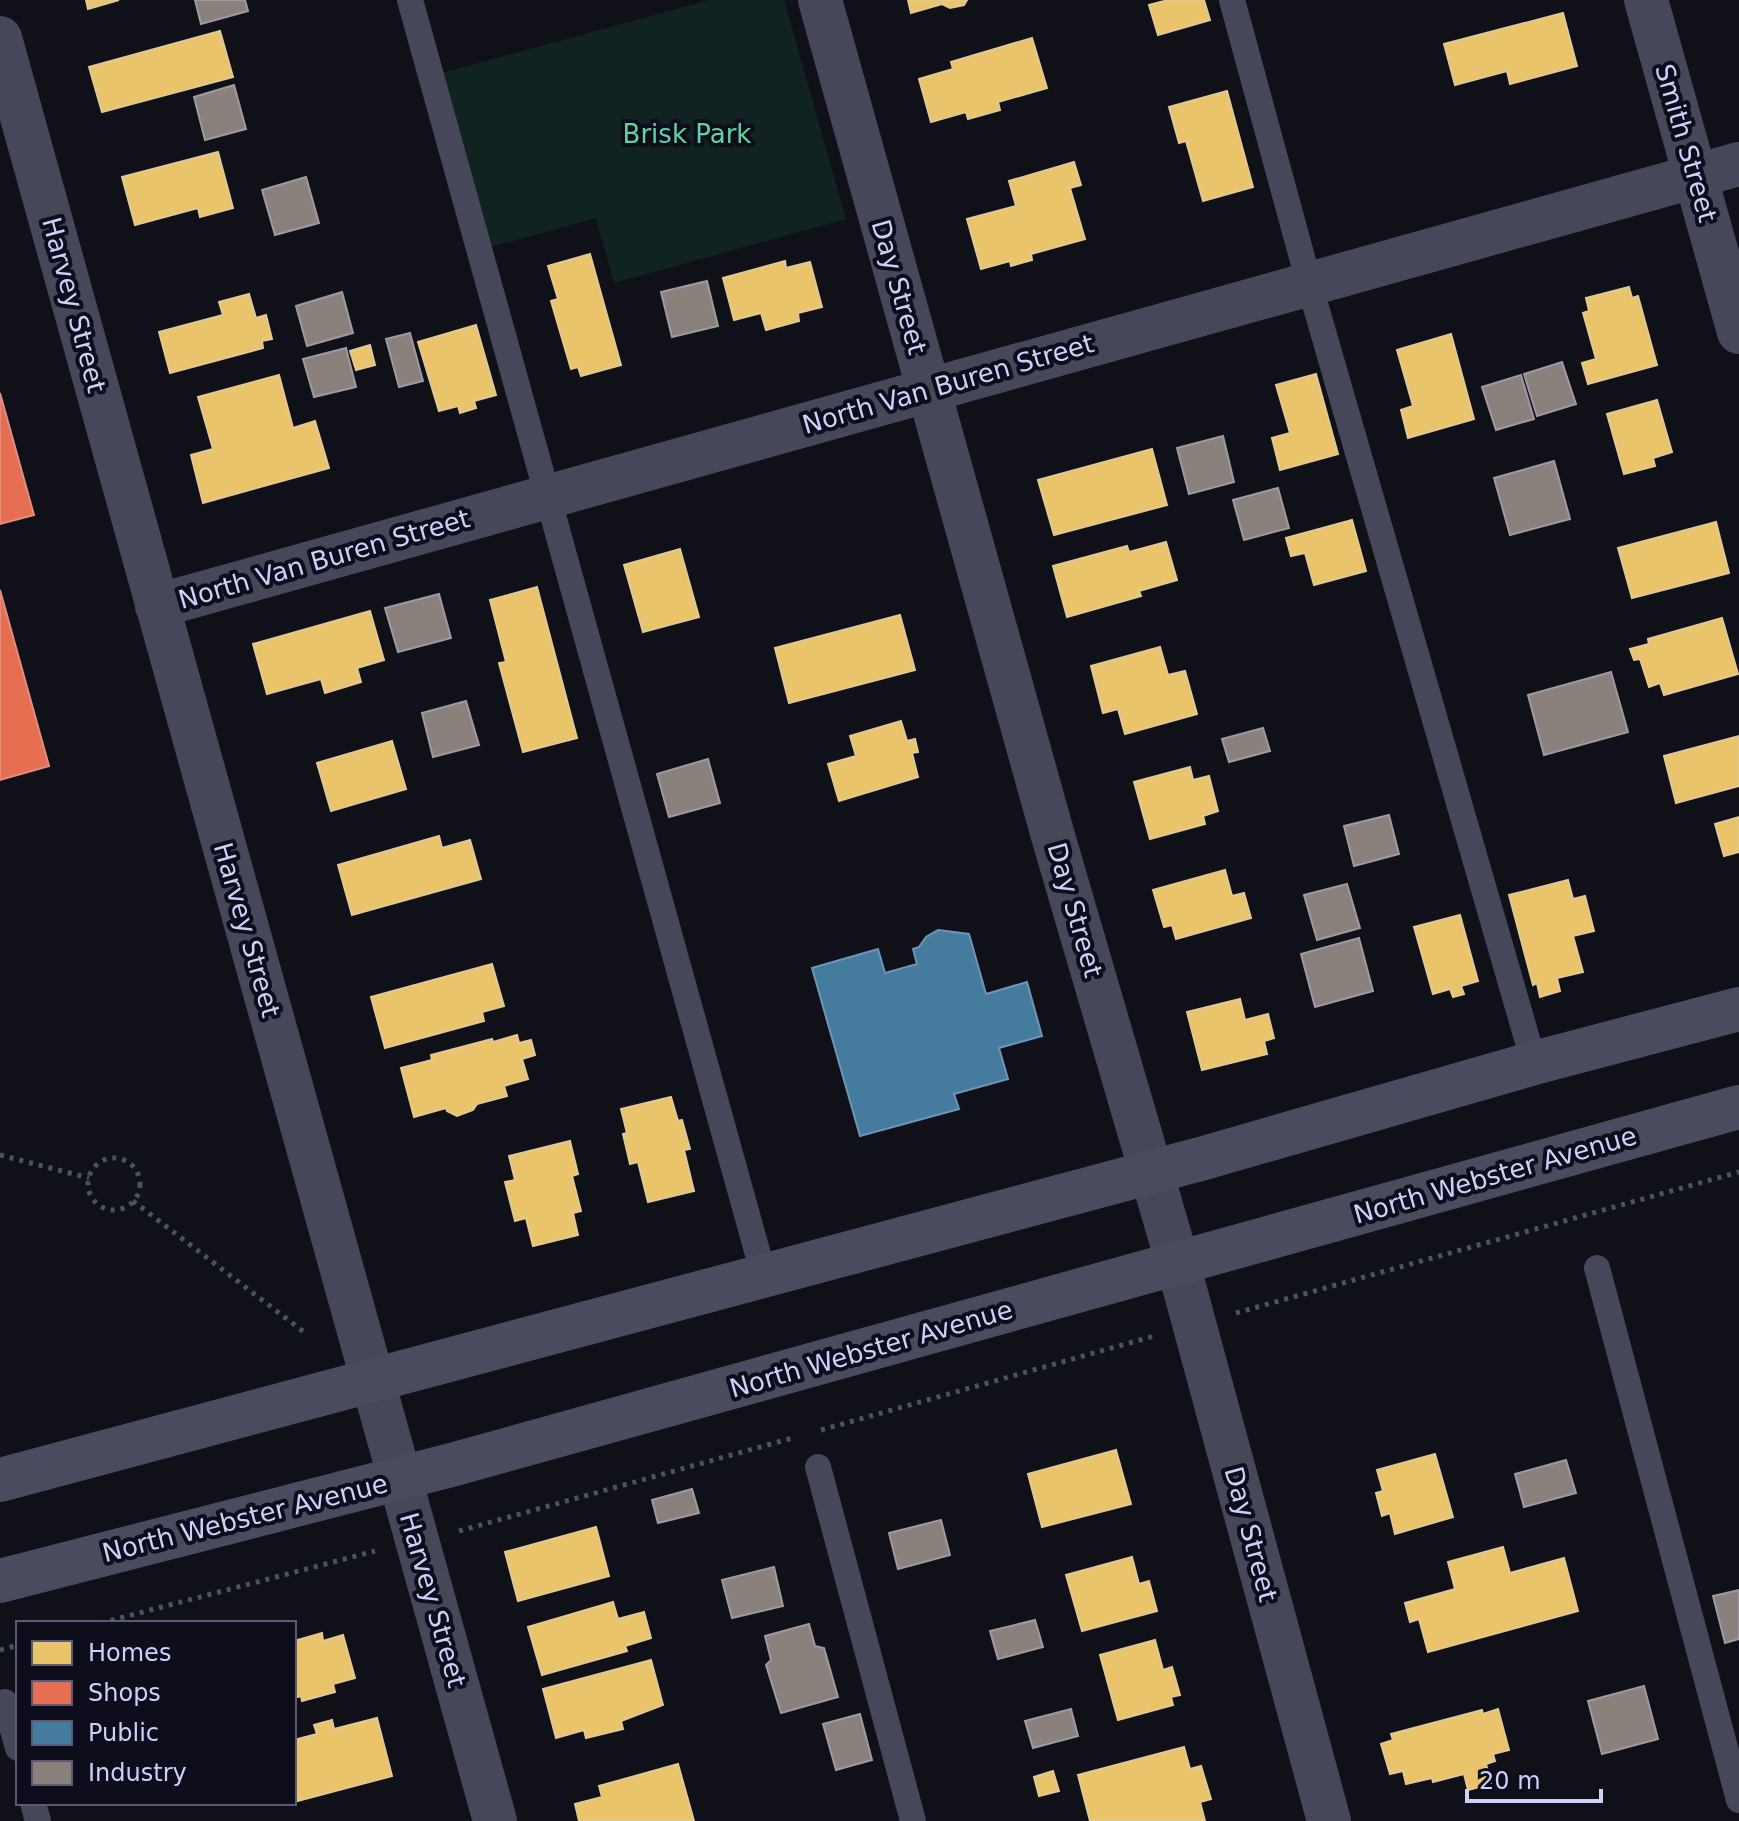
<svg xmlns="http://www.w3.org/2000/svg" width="1739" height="1821" viewBox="0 0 1739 1821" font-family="'DejaVu Sans',sans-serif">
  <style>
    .green { fill: #112321 }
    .homes { fill: #e9c46a; stroke: #e1c895; stroke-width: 2 }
    .shops { fill: #e76f51; stroke: #df8c84; stroke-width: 2 }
    .public { fill: #457b9d; stroke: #6e94b9; stroke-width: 2 }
    .industry { fill: #8a817c; stroke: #9e99a2; stroke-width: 2 }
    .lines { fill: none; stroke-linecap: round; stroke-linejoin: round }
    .path { stroke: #47565d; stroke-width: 5; stroke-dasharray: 4 6; stroke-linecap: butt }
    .lane { stroke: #464859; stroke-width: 26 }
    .street { stroke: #464859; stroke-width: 44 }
    .secondary { stroke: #494c5f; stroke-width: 44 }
    .labels { text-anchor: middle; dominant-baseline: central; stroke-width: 8; stroke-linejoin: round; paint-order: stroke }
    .park-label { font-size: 26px; fill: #61d2a3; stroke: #0d0d1c }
    .street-label { font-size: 26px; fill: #cdd0fa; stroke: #0d0d1c }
  </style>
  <rect width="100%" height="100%" fill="#101018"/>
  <path class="green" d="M709 0H784L846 219 614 283 596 218 487 248 438 74Z"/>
  <g class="homes">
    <path d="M86 0H119L88 9Z"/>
    <path d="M908 0H967L964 5 950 8 942 4 911 13Z"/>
    <path d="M1168 0H1204L1210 20 1158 35 1149 5Z"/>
    <path d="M1563 13 1577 66 1510 84 1507 71 1455 85 1444 44Z"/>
    <path d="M220 31 233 77 102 112 89 67Z"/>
    <path d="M1032 38 1047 88 998 102 1000 110 968 119 966 112 931 122 919 79 953 69 951 62Z"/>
    <path d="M1227 91 1253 187 1203 201 1186 141 1179 143 1169 107Z"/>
    <path d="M218 152 233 208 200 217 198 208 135 225 122 177Z"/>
    <path d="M1074 162 1081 185 1070 188 1085 239 1031 254 1032 260 1011 266 1010 261 981 269 967 219 1016 206 1009 181Z"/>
    <path d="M590 254 621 365 581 376 578 367 571 369 551 301 558 299 548 266Z"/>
    <path d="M785 261 786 268 810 262 822 307 798 313 799 321 766 330 761 313 734 320 723 278Z"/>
    <path d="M1629 287 1632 298 1638 296 1657 365 1588 384 1582 363 1596 359 1583 313 1589 311 1586 298Z"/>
    <path d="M249 294 256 318 266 315 272 339 262 341 263 348 170 373 159 332 223 315 219 302Z"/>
    <path d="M476 325 496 395 474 401 476 408 460 413 458 406 439 411 418 342Z"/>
    <path d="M1451 334 1474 419 1408 438 1401 410 1413 406 1397 350Z"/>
    <path d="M370 345 375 365 356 370 350 351Z"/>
    <path d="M1316 374 1338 454 1280 470 1272 438 1290 433 1276 385Z"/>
    <path d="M279 375 293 428 315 421 329 468 203 503 191 455 213 449 198 397Z"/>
    <path d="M1657 400 1672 452 1653 458 1655 466 1624 474 1607 414Z"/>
    <path d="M1152 449 1167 505 1054 535 1038 480Z"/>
    <path d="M1352 520 1366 571 1314 585 1305 553 1291 556 1286 538Z"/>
    <path d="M1716 522 1729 573 1632 598 1618 548Z"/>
    <path d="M1166 542 1177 580 1139 591 1141 596 1067 617 1053 566 1127 546 1129 552Z"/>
    <path d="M680 549 699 617 643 632 624 565Z"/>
    <path d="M537 587 577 738 523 752 499 663 506 662 490 600Z"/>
    <path d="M370 611 384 660 357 668 361 682 325 693 321 679 267 694 253 644Z"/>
    <path d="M900 615 915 670 789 703 775 648Z"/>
    <path d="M1722 618 1738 674 1664 695 1660 683 1649 687 1640 659 1634 660 1630 649 1649 644 1648 639Z"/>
    <path d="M1160 647 1168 675 1185 671 1197 714 1125 734 1118 709 1103 713 1091 666Z"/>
    <path d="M901 721 907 741 915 739 918 752 912 753 918 777 839 801 828 764 856 756 850 736Z"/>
    <path d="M1739 736V786L1676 803 1664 756Z"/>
    <path d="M392 741 406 789 331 811 317 763Z"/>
    <path d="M1190 767 1193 780 1209 776 1218 811 1203 816 1205 824 1150 839 1134 782Z"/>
    <path d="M1739 817V852L1724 856 1715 824Z"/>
    <path d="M439 836 442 848 470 840 481 879 352 915 338 865Z"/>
    <path d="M1225 870 1232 896 1244 893 1251 918 1176 939 1172 925 1164 927 1153 890Z"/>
    <path d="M1568 880 1573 899 1585 896 1594 931 1573 936 1583 972 1557 978 1560 991 1540 997 1537 983 1533 985 1509 895Z"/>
    <path d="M1460 915 1478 981 1461 986 1464 994 1453 997 1450 989 1433 994 1414 927Z"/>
    <path d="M492 964 504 1006 482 1012 484 1021 385 1048 371 997Z"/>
    <path d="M1240 999 1245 1020 1268 1014 1274 1038 1264 1041 1267 1054 1202 1070 1187 1012Z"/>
    <path d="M517 1035 519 1043 531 1040 535 1055 522 1059 528 1079 504 1086 507 1096 477 1104 473 1110 457 1116 447 1111 446 1108 414 1117 401 1068 432 1060 431 1055 492 1039 493 1042Z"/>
    <path d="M671 1097 678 1121 682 1120 690 1149 684 1150 694 1191 648 1202 638 1162 630 1164 623 1134 627 1133 621 1109Z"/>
    <path d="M570 1141 578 1174 572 1176 581 1211 573 1213 578 1235 533 1246 526 1218 515 1221 505 1182 515 1180 509 1156Z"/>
    <path d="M1116 1450 1131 1504 1042 1527 1028 1474Z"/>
    <path d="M1435 1454 1453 1517 1395 1534 1390 1513 1382 1516 1376 1493 1383 1491 1377 1470Z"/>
    <path d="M596 1527 609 1576 518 1601 505 1552Z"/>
    <path d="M1503 1547 1510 1573 1564 1558 1578 1611 1428 1652 1419 1619 1410 1622 1405 1603 1455 1589 1448 1562Z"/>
    <path d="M1132 1557 1139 1584 1149 1581 1157 1611 1082 1631 1066 1575Z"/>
    <path d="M613 1602 618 1619 644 1612 651 1638 625 1646 627 1651 542 1675 528 1627Z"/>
    <path d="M322 1633 323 1641 343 1635 355 1678 333 1684 335 1692 302 1701 301 1696 294 1698V1641Z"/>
    <path d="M1155 1640 1163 1670 1172 1667 1180 1695 1171 1697 1173 1705 1118 1720 1100 1655Z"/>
    <path d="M651 1660 663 1705 621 1721 623 1729 586 1738 584 1730 556 1738 543 1689Z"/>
    <path d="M1498 1709 1509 1750 1493 1754 1495 1761 1486 1764 1491 1784 1468 1790 1464 1774 1433 1782 1432 1778 1406 1784 1403 1771 1390 1774 1381 1744 1393 1740 1391 1734 1482 1710 1483 1714Z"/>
    <path d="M377 1718 392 1776 294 1802V1740L317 1734 314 1725 332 1720 334 1729Z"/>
    <path d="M1184 1747 1190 1769 1201 1766 1211 1799 1200 1802 1205 1821H1090L1078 1775Z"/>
    <path d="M678 1764 694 1821H579L575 1804 602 1797 599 1786Z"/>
    <path d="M1053 1771 1059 1791 1039 1796 1034 1777Z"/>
  </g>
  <g class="shops">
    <path d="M0 393 34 515 0 524Z"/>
    <path d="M0 590 49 766 0 780Z"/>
  </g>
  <path class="public" d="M938 930 969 934 986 994 1027 982 1042 1036 999 1048 1008 1079 954 1094 959 1109 860 1136 812 968 878 949 885 973 917 964 913 949 919 947 926 937Z"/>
  <g class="industry">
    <path d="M195 0H245L248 11 201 24Z"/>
    <path d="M234 85 246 129 205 140 194 97Z"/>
    <path d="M306 177 319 223 275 235 262 190Z"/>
    <path d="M707 281 718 326 672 337 661 292Z"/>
    <path d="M342 292 353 333 307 346 296 306Z"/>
    <path d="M410 333 423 381 399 387 386 339Z"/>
    <path d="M346 348 356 387 314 397 303 359Z"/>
    <path d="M1562 362 1576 404 1537 416 1524 374Z"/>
    <path d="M1521 375 1534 419 1496 430 1482 387Z"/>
    <path d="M1223 436 1234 482 1189 494 1177 448Z"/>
    <path d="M1554 461 1570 519 1510 535 1494 478Z"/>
    <path d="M1278 488 1289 528 1244 540 1233 500Z"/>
    <path d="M439 594 451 638 398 652 385 608Z"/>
    <path d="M1611 672 1628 732 1544 755 1528 695Z"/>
    <path d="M466 701 479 745 433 757 422 713Z"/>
    <path d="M1263 728 1270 751 1229 762 1222 739Z"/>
    <path d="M708 759 720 803 669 817 657 774Z"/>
    <path d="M1389 815 1399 854 1354 866 1344 826Z"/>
    <path d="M1347 884 1360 928 1317 940 1304 895Z"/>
    <path d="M1359 938 1373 991 1315 1007 1301 954Z"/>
    <path d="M1566 1460 1576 1493 1524 1507 1515 1474Z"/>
    <path d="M692 1489 699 1513 658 1523 652 1500Z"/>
    <path d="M941 1520 950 1555 898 1569 889 1533Z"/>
    <path d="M774 1567 783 1606 732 1618 722 1580Z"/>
    <path d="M1739 1590V1639L1725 1643 1713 1596Z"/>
    <path d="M1035 1620 1043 1647 998 1659 990 1631Z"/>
    <path d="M809 1624 815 1646 824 1648 838 1697 781 1713 766 1665 771 1660 765 1636Z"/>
    <path d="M1644 1686 1658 1739 1602 1754 1588 1701Z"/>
    <path d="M1071 1709 1078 1736 1033 1748 1025 1721Z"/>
    <path d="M860 1714 872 1760 836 1770 823 1724Z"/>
  </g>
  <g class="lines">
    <g class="path">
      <path d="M0 1155 89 1178"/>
      <circle cx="114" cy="1184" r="26"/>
      <path d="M133 1201 304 1332"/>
      <path d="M1236 1313 1739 1172"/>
      <path d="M821 1430 1154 1336"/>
      <path d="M459 1531 796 1437"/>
      <path d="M101 1623 375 1551"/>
      <path d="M0 1650 18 1645"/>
    </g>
    <g class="lane">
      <path d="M410 0 764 1276"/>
      <path d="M1232 0 1309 283 1534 1063"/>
      <path d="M1597 1268 1739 1800"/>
      <path d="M818 1467 913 1821"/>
      <path d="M5 1702 18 1748"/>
      <path d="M33 1803 38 1821"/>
    </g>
    <g class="street">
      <path d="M820 0 1053 836 1178 1264 1329 1821"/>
      <path d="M1646 0 1739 332"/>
      <path d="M0 38 495 1821"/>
      <path d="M157 606 1739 164"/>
    </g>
    <g class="secondary">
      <path d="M0 1480 1204 1158 1534 1063 1739 1009"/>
      <path d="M0 1581 455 1464 1739 1107"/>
    </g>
  </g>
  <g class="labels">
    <g class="park-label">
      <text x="687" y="134">Brisk Park</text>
    </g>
    <g class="street-label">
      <text transform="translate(1686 143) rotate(74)">Smith Street</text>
      <text transform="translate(899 287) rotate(74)">Day Street</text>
      <text transform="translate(74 305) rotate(75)">Harvey Street</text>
      <text transform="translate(948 384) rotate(-16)">North Van Buren Street</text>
      <text transform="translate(324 559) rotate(-16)">North Van Buren Street</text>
      <text transform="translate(1075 910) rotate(74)">Day Street</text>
      <text transform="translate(247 930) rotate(74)">Harvey Street</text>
      <text transform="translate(1495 1175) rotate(-16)">North Webster Avenue</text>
      <text transform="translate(871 1349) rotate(-16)">North Webster Avenue</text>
      <text transform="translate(245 1518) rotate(-14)">North Webster Avenue</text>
      <text transform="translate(1251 1534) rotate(75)">Day Street</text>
      <text transform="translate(433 1600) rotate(74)">Harvey Street</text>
    </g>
  </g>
  <rect x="16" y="1621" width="280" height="184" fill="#0d0d1c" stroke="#5a5b75" stroke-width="2"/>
  <rect x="32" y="1641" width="40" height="24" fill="#e9c46a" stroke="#5a5b75" stroke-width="2"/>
  <text x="88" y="1661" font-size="24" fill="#cdd0fa">Homes</text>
  <rect x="32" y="1681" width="40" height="24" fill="#e76f51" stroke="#5a5b75" stroke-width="2"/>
  <text x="88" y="1701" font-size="24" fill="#cdd0fa">Shops</text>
  <rect x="32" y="1721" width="40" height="24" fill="#457b9d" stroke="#5a5b75" stroke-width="2"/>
  <text x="88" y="1741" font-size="24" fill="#cdd0fa">Public</text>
  <rect x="32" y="1761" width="40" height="24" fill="#8a817c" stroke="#5a5b75" stroke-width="2"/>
  <text x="88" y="1781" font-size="24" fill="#cdd0fa">Industry</text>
  <path d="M1467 1789v12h134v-12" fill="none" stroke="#cdd0fa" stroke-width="4"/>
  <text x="1479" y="1789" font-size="24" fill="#cdd0fa" stroke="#0d0d1c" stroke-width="6" paint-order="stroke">20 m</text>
</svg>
